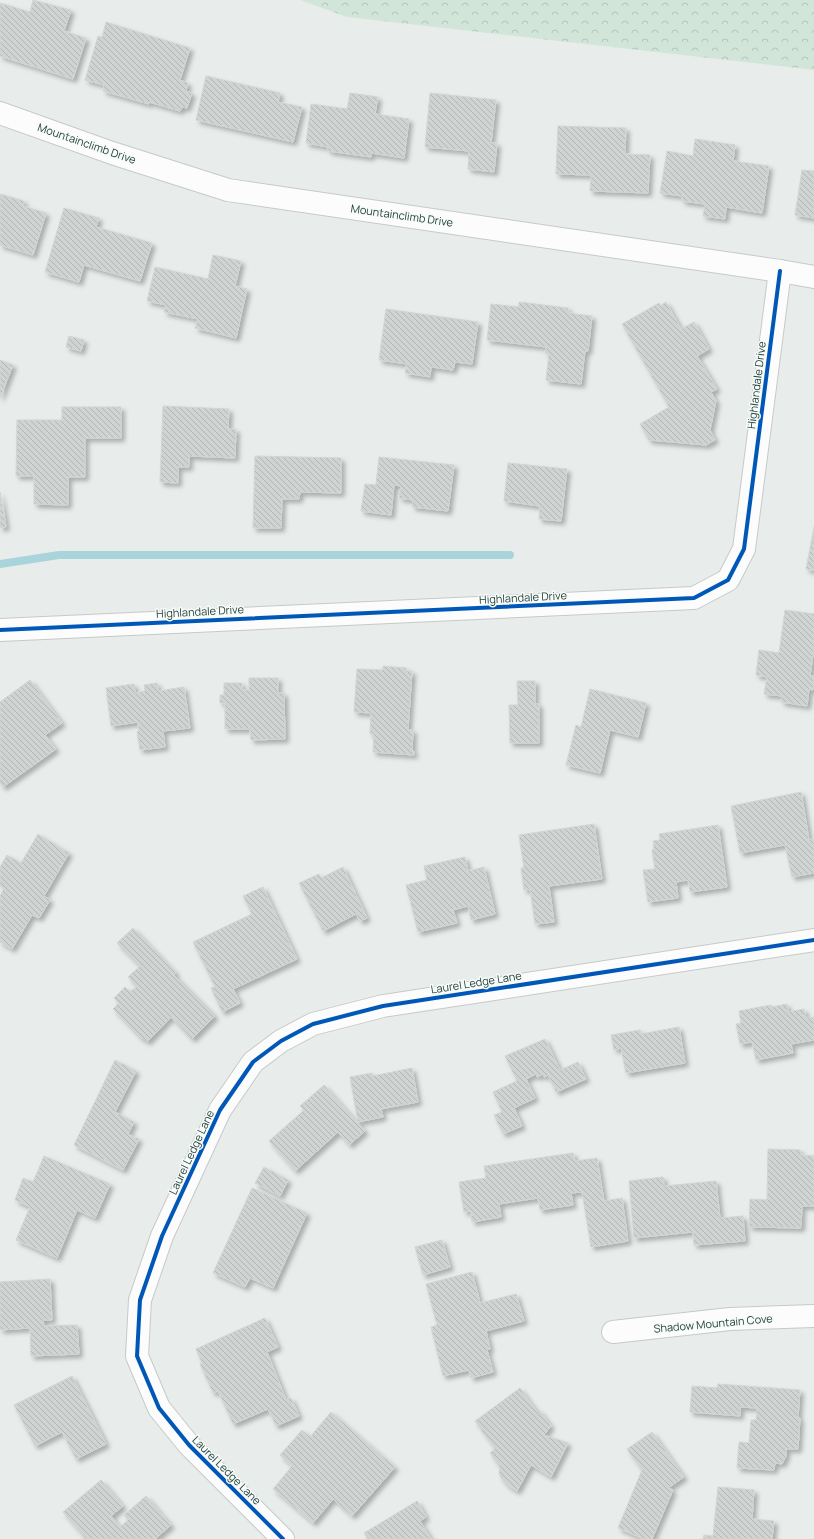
<svg xmlns="http://www.w3.org/2000/svg" width="814" height="1539" viewBox="0 0 814 1539" font-family="Manrope,sans-serif">
  <style>
    .forest { fill: url(#forest-crowns) }
    .lines { fill: none; stroke-linecap: round; stroke-linejoin: round }
    .stream { stroke: #a9d4db; stroke-width: 8 }
    .building { fill: url(#building-back-hatch); stroke: #d1d6d4; filter: url(#shadow) }
    .minor-casing { stroke: #c5cac8; stroke-width: 24 }
    .minor { stroke: #fcfcfc; stroke-width: 22 }
    .cycleway-casing { stroke: #f7fbf9; stroke-width: 6 }
    .cycleway { stroke: #0057b8; stroke-width: 4 }
    .labels { text-anchor: middle; dominant-baseline: central; stroke-width: 3; stroke-linejoin: round; paint-order: stroke }
    .street-label { font-size: 11px; fill: #24423a; stroke: #f7fbf9 }
  </style>
  <defs>
    <pattern id="forest-crowns" width="20" height="18" patternUnits="userSpaceOnUse"><rect width="20" height="18" fill="#d1e6d8"/><path d="M2 6a3 3 0 1 1 6 0M12 15a3 3 0 1 1 6 0" fill="none" stroke="#b3c6ba"/></pattern>
    <pattern id="building-back-hatch" width="6" height="6" patternUnits="userSpaceOnUse"><rect width="6" height="6" fill="#cfd4d2"/><path d="M-1 5l2 2M0 0l6 6M5-1l2 2" fill="none" stroke="#b2b7b5"/></pattern>
    <filter id="shadow"><feDropShadow dx="3.5" dy="3.5" stdDeviation="2" flood-color="#0004"/></filter>
  </defs>
  <rect width="100%" height="100%" fill="#e8edeb"/>
  <path class="forest" d="M300 0H814V70L347 17Z"/>
  <g class="lines">
    <path class="stream" d="M0 564 59 555H510"/>
  </g>
  <g class="building">
    <path d="M33 0 71 10 64 31 86 38 73 79 0 56V3L30 12Z"/>
    <path d="M106 22 190 48 180 80 188 83 186 91 192 93 187 108 182 107 180 111 149 102V104L103 91 104 85 85 80 98 36 102 37Z"/>
    <path d="M206 76 280 93 278 102 302 107 293 142 196 120Z"/>
    <path d="M350 93 378 97 375 114 409 119 404 158 371 153V157L328 151V147L306 143 311 104 347 109Z"/>
    <path d="M430 93 496 100 491 143H497L494 172 468 169 469 151 425 147Z"/>
    <path d="M558 126 626 128 625 154 650 155 648 193 590 191 591 175 556 174Z"/>
    <path d="M695 139 735 145 733 161 769 166 762 213 726 207 725 219 703 216 705 204 682 201V196L660 193 667 151 693 156Z"/>
    <path d="M802 170 814 171V218L795 215Z"/>
    <path d="M0 194 24 201 23 206 46 213 33 255 0 245Z"/>
    <path d="M64 208 99 218 96 227 152 243 140 281 84 265 79 282 45 272Z"/>
    <path d="M213 255 241 261 235 286 247 289 236 338 195 328 198 319 164 312 166 305 147 301 155 267 208 279Z"/>
    <path d="M519 302 568 308V313L592 316 588 351H585L581 384 546 380 549 354 545 353 546 347 487 340 491 304 519 307Z"/>
    <path d="M666 302 681 329 694 322 709 349 697 356 717 389 711 392 716 401 710 430 715 440 706 445 649 440 640 424 669 407 622 324 659 303 660 306Z"/>
    <path d="M386 309 478 322 472 364 455 362 453 370 431 367 430 377 405 373 407 364 379 360Z"/>
    <path d="M69 336 84 340 81 351 66 347Z"/>
    <path d="M0 360 13 365 0 398Z"/>
    <path d="M163 406 229 409 228 429H236L235 458 189 456V467H178V483L160 482Z"/>
    <path d="M62 407H121V438H85V477H68V505L34 504V476H16L17 420H62Z"/>
    <path d="M255 456 341 458V493L300 492 299 499H282L281 528H253Z"/>
    <path d="M379 457 454 465 448 511 412 507 413 500 399 498 401 486 394 485 391 515 361 511 365 484 376 485Z"/>
    <path d="M508 463 567 469 561 521 539 519 540 506 504 501Z"/>
    <path d="M0 492 6 527 0 528Z"/>
    <path d="M814 527V570L806 569Z"/>
    <path d="M785 610 814 614V647L810 676H814V678L813 690 809 689 807 706 781 702 782 696 764 694 767 677 756 675 759 650 779 653Z"/>
    <path d="M383 666 406 668V671H412L408 730H413L412 751H414V755L373 752 374 734H370L371 713 354 712 357 669 383 670Z"/>
    <path d="M249 678H278V693H284L285 739 251 740 250 729H225V703H220V695H224V683H242V690H249Z"/>
    <path d="M30 680 62 723 45 735 56 749 3 787 0 783V702Z"/>
    <path d="M517 681H535V704H539V743H510L509 705H518Z"/>
    <path d="M157 683 158 691 184 687 190 728 163 731 165 747 140 750 137 732 139 731 138 722 111 726 106 688 134 684 135 693 145 691 144 685Z"/>
    <path d="M590 689 646 703 638 737 610 730 600 773 566 765 576 725 581 727Z"/>
    <path d="M801 792 809 840 814 839V873L792 877 785 845 740 853 731 806Z"/>
    <path d="M594 824 602 879 549 886 554 922 535 924 530 889 524 890 521 868H524L519 835Z"/>
    <path d="M718 825 727 887 690 892 688 880 676 882 678 898 648 902 643 870 655 869 652 850 654 849 653 841 660 840 659 834Z"/>
    <path d="M38 834 69 853 44 896 50 900 39 918 32 915 12 949 0 942V896L4 889 0 886V867L7 855 21 863Z"/>
    <path d="M465 857 468 871 484 867 495 914 471 920 468 906 453 910 457 923 418 932 406 885 427 880 424 866Z"/>
    <path d="M343 867 367 918 360 921 356 914 323 931 299 883 319 874 321 878Z"/>
    <path d="M263 887 297 959 233 989 240 1003 222 1012 211 988 215 987 193 942 252 914 243 896Z"/>
    <path d="M133 928 176 973 174 975 215 1016 192 1039 171 1017 147 1042 143 1038 142 1039 113 1009 119 1003 114 998 125 987 130 992 137 986 128 977 140 966 117 943Z"/>
    <path d="M787 1004 788 1012 804 1009 806 1018 814 1017V1040L791 1044 793 1053 756 1060 752 1042 740 1044 736 1024 741 1023 739 1011 771 1005 772 1007Z"/>
    <path d="M679 1027 685 1063 626 1073 621 1048 614 1050 611 1035 640 1030 641 1034Z"/>
    <path d="M545 1039 560 1070 578 1062 586 1079 556 1092 548 1075 544 1077 543 1074 537 1077 536 1074 526 1079 535 1098 514 1108 522 1126 503 1134 494 1115 502 1112 493 1092 517 1081 505 1056Z"/>
    <path d="M115 1060 136 1071 115 1112 134 1122 128 1134 139 1139 123 1170 74 1145Z"/>
    <path d="M412 1068 418 1102 381 1109 383 1117 358 1122 350 1077 372 1073 373 1076Z"/>
    <path d="M324 1085 365 1131 349 1145 338 1132 295 1171 269 1141 304 1110 300 1106Z"/>
    <path d="M768 1149 800 1150 801 1155 814 1156V1206H802L801 1228 749 1227 750 1199 767 1200Z"/>
    <path d="M573 1153 575 1161 597 1158 604 1201 622 1198 628 1241 591 1247 582 1192 571 1193 573 1205 540 1210 538 1198 499 1204 501 1217 472 1222 471 1211 464 1212 459 1182 486 1178 484 1166Z"/>
    <path d="M44 1156 110 1184 95 1218 77 1210 57 1258 16 1240 30 1207 15 1200 23 1178 33 1182Z"/>
    <path d="M264 1167 288 1180 280 1196 255 1183Z"/>
    <path d="M663 1177 664 1186 716 1181 720 1218 743 1216 745 1241 694 1245 693 1232 634 1238 629 1181Z"/>
    <path d="M252 1188 307 1213 273 1288 250 1278 245 1287 213 1273Z"/>
    <path d="M442 1240 450 1267 423 1275 415 1247Z"/>
    <path d="M472 1272 480 1303 516 1294 524 1321 486 1331 490 1349 487 1350 493 1372 471 1378 469 1370 443 1376 431 1327 437 1325 426 1284Z"/>
    <path d="M50 1279 52 1320H43L44 1326 77 1325 79 1354 31 1356 30 1328 0 1330V1282Z"/>
    <path d="M265 1318 278 1347 267 1352 286 1400 291 1398 299 1416 276 1426 268 1409 233 1424 218 1391 213 1393 200 1364 202 1363 196 1349Z"/>
    <path d="M72 1376 106 1444 76 1459 62 1432 35 1446 14 1405Z"/>
    <path d="M718 1384 800 1390 798 1418H800L798 1449H786V1456L782 1464 775 1463 774 1470 737 1468 739 1442 749 1443 751 1420H756L757 1408 740 1407V1416L690 1412 692 1386 717 1388Z"/>
    <path d="M520 1388 537 1412 539 1410 551 1426 544 1435 568 1443 551 1477 531 1465 517 1491 507 1485 501 1478 499 1473 500 1467 490 1453 495 1449 475 1421Z"/>
    <path d="M331 1412 395 1467 352 1516 333 1499 313 1523 273 1489 292 1466 280 1455 302 1430 310 1437Z"/>
    <path d="M652 1432 684 1477 668 1488 673 1490 652 1539H644L618 1528 642 1470 627 1449Z"/>
    <path d="M101 1480 123 1506 111 1516 120 1527 128 1520 124 1515 146 1496 171 1525 155 1539H86L63 1512Z"/>
    <path d="M718 1487 754 1490 752 1519 774 1521 772 1539H703L704 1535 713 1536Z"/>
    <path d="M417 1501 426 1517 420 1521 431 1539H368L364 1533Z"/>
  </g>
  <g class="lines">
    <g class="minor-casing">
      <g id="minor">
        <path d="M0 113 112 153 228 190 780 271 814 277"/>
        <path d="M0 630 694 598 728 580 744 549 780 271"/>
        <path d="M613 1332 730 1319 814 1316"/>
        <path d="M283 1539 189 1445 159 1408 137 1356 140 1300 162 1236 220 1110 253 1062 281 1041 313 1024 383 1006 814 940"/>
      </g>
    </g>
    <use href="#minor" class="minor"/>
    <g class="cycleway-casing">
      <g id="cycleway">
        <path d="M0 630 694 598 728 580 744 549 780 271"/>
        <path d="M283 1539 189 1445 159 1408 137 1356 140 1300 162 1236 220 1110 253 1062 281 1041 313 1024 383 1006 814 940"/>
      </g>
    </g>
    <use href="#cycleway" class="cycleway"/>
  </g>
  <g class="labels">
    <g class="street-label">
      <text transform="translate(87 143) rotate(19)">Mountainclimb Drive</text>
      <text transform="translate(402 215) rotate(8)">Mountainclimb Drive</text>
      <text transform="translate(756 385) rotate(-83)">Highlandale Drive</text>
      <text transform="translate(523 597) rotate(-3)">Highlandale Drive</text>
      <text transform="translate(200 611) rotate(-3)">Highlandale Drive</text>
      <text transform="translate(476 982) rotate(-9)">Laurel Ledge Lane</text>
      <text transform="translate(191 1152) rotate(-65)">Laurel Ledge Lane</text>
      <text transform="translate(713 1323) rotate(-5)">Shadow Mountain Cove</text>
      <text transform="translate(227 1470) rotate(45)">Laurel Ledge Lane</text>
    </g>
  </g>
</svg>
